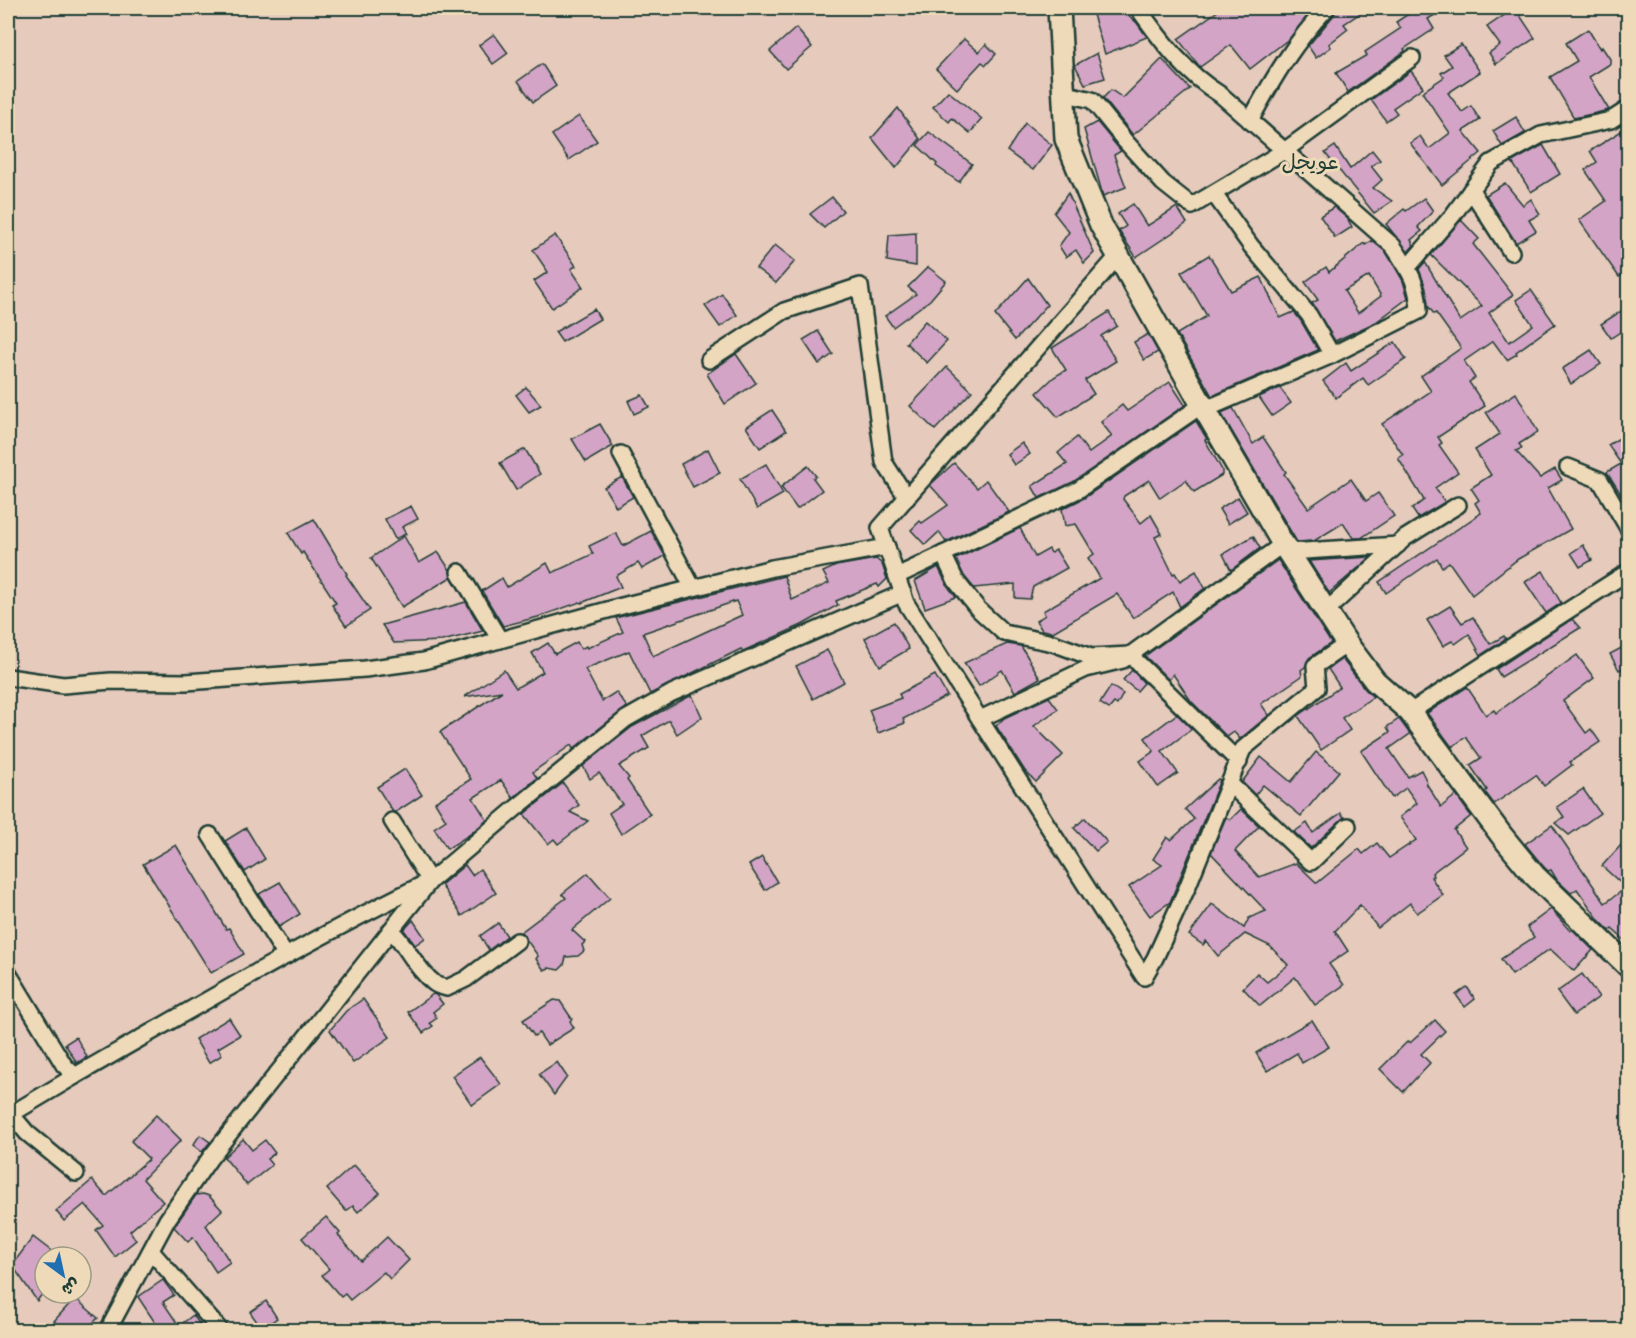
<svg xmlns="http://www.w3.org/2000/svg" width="1636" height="1338" viewBox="0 0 1636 1338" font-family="Dekko,'Playpen Sans Arabic',sans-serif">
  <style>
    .building { fill: #d3a4c5; stroke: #1f3d34; stroke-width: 1.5; fill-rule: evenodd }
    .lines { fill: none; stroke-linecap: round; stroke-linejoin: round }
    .street-casing { stroke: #1f3d34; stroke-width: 20 }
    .secondary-casing { stroke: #1f3d34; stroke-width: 26 }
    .street { stroke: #eedab8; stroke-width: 15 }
    .secondary { stroke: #eedab8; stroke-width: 21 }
    .labels { text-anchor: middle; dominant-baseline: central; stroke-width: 6; stroke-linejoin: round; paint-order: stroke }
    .quarter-label { font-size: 21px; fill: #1f3d34; stroke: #eedab8 }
  </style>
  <rect width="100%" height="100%" fill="#e6cabc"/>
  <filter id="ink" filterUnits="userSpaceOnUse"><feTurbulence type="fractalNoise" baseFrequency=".0167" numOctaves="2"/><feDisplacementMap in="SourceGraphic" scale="12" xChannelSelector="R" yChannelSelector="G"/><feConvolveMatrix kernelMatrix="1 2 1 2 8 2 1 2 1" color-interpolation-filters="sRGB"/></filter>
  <g filter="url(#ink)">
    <g class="building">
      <path d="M1091 8H1120L1137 23 1147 37 1105 54Z"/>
      <path d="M1222 8H1314L1290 38 1250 69 1231 45 1200 67 1178 39Z"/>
      <path d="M1336 8H1368L1344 24 1348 29 1329 44 1331 47 1316 58 1308 46 1334 15Z"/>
      <path d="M1407 8H1446L1428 19 1434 29 1404 49 1405 51 1348 92 1336 73 1367 55 1365 52 1401 28 1396 22 1410 13Z"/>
      <path d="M1515 8 1535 38 1496 64 1489 53 1500 45 1487 27Z"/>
      <path d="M796 28 812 47 786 69 770 51Z"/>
      <path d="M1588 29 1600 49 1602 47 1610 59V64L1589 77 1609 110 1574 118 1550 77 1577 61 1566 43Z"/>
      <path d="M494 34 508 53 493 64 479 45Z"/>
      <path d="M964 39 979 52 986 44 996 54 986 65 982 62 957 89 936 69Z"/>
      <path d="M1461 44 1480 72 1448 93 1462 112 1471 106 1480 120 1463 131 1481 153 1442 185 1410 143 1420 136 1429 149 1450 133 1422 92 1444 77 1441 73 1452 66 1444 55Z"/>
      <path d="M1097 53 1105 78 1085 84 1075 65Z"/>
      <path d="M1162 59 1190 89 1133 135 1103 98 1111 90 1123 98Z"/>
      <path d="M542 64 556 86 533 102 518 81Z"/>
      <path d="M1411 71 1423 87 1393 108 1397 113 1386 121 1371 100Z"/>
      <path d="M948 91 982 119 970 133 952 118 949 122 933 107Z"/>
      <path d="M898 108 920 139 896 168 872 138Z"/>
      <path d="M579 116 597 141 569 160 552 135Z"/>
      <path d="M1516 117 1525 133 1502 146 1493 131Z"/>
      <path d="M1097 122 1121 151 1114 155 1126 187 1103 196 1084 129Z"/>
      <path d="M1025 123 1052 145 1033 170 1007 151Z"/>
      <path d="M1629 126V271L1619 277 1579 220 1606 201 1585 170 1597 162 1590 151Z"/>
      <path d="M929 132 972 164 959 182 936 166 937 164 917 145Z"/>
      <path d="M1543 145 1560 174 1531 192 1512 162Z"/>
      <path d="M1335 146 1350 169 1372 150 1380 160 1371 166 1382 180 1373 188 1392 201 1374 213 1325 153Z"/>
      <path d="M1505 183 1523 205 1531 199 1540 214 1529 220 1536 231 1516 243 1486 195Z"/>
      <path d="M1068 193 1094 253 1084 263 1076 250 1066 257 1059 246 1069 232 1054 213Z"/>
      <path d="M832 197 843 211 824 228 810 214Z"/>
      <path d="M1424 198 1433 211 1418 227 1422 231 1411 240 1414 245 1408 252 1386 224 1404 209 1406 211Z"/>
      <path d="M1133 204 1147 226 1177 207 1187 223 1136 257 1119 231 1126 226 1118 214Z"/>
      <path d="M1334 207 1347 218 1352 227 1335 238 1320 216Z"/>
      <path d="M1461 220 1479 239 1473 244 1513 295 1489 313 1509 342 1533 325 1516 300 1531 290 1555 324 1516 352 1517 354 1507 360 1493 341 1464 361 1475 378 1469 382 1485 406 1438 437 1442 443 1439 445 1458 472 1435 488 1445 502 1418 518 1412 509 1424 500 1398 458 1403 455 1382 424 1431 391 1421 376 1461 348 1436 313 1434 314 1428 306 1426 289 1419 269 1425 262 1460 321 1482 306 1431 255Z"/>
      <path d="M916 233V266L887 261 889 235Z"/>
      <path d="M555 235 576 266 571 269 583 287 552 308 534 281 548 272 533 250Z"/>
      <path d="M1372 241 1386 252 1395 267 1403 281 1408 298 1376 322 1335 341 1312 303 1318 300 1305 282 1326 267 1329 272 1364 243 1365 245ZM1369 276 1381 296 1358 313 1344 291Z"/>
      <path d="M775 245 795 261 776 283 756 268Z"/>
      <path d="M1209 255 1231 291 1261 277 1280 318 1294 312 1301 321 1318 350 1212 396 1177 334 1207 316 1181 272Z"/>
      <path d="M928 267 946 281 930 300 893 327 885 316 916 294 908 287Z"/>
      <path d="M1028 278 1047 305 1015 340 995 315Z"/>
      <path d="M722 294 737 315 720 327 705 306Z"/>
      <path d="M1629 306V326L1611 338 1601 324Z"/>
      <path d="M594 309 600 319 562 342 555 332Z"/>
      <path d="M1109 312 1117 326 1101 336 1116 361 1085 380 1094 394 1058 417 1037 393 1054 377 1066 370 1052 348Z"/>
      <path d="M925 321 947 341 927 363 906 343Z"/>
      <path d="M818 331 833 354 819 364 803 340Z"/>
      <path d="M1148 334 1158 352 1144 360 1134 342Z"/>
      <path d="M1395 342 1406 359 1368 385 1363 378 1336 398 1323 381 1346 363 1351 371Z"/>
      <path d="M1591 350 1601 364 1571 384 1562 369Z"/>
      <path d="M736 354 756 383 725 404 707 374Z"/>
      <path d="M947 367 972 391 935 430 910 406Z"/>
      <path d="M1170 382 1185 405 1073 482 1039 498 1032 486 1067 464 1058 453 1077 437 1089 453 1112 436 1101 422 1122 405 1127 411Z"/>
      <path d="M526 387 541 405 529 412 516 395Z"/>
      <path d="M1280 388 1291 403 1272 416 1259 397Z"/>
      <path d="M1516 393 1538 432 1519 444 1522 448 1516 451 1540 478 1555 469 1562 480 1548 488 1571 529 1518 559 1472 595 1449 562 1442 567 1437 558 1386 593 1379 582 1481 513 1475 503 1479 500 1471 488 1491 475 1475 450 1500 434 1486 412Z"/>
      <path d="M642 395 649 407 634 414 628 401Z"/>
      <path d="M1233 408 1253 444 1263 437 1286 472 1284 474 1308 508 1351 479 1366 501 1378 493 1394 516 1361 538H1353L1343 523 1314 541 1297 542 1221 413Z"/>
      <path d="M772 410 786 431 760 448 746 427Z"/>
      <path d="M1196 421 1207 439 1205 440 1222 470V475L1194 492 1186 480 1160 498 1149 480 1124 496 1123 499 1141 523 1151 515 1162 534 1155 537 1173 574 1175 573 1180 581 1196 571 1205 588 1180 607 1173 592 1133 618 1117 594 1053 632 1042 630 1036 621 1045 615 1043 611 1100 578 1088 558 1094 554 1076 524 1065 526 1062 509 1084 498Z"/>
      <path d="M600 424 613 446 586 462 572 439Z"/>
      <path d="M1621 437 1629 449V507L1607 472 1621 464 1608 445Z"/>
      <path d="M1022 443 1030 454 1014 465 1007 454Z"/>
      <path d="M525 449 540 474 516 490 500 463Z"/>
      <path d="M708 449 720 473 693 487 681 464Z"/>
      <path d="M954 463 977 488 986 480 1009 512 946 542 939 532 925 545 911 530 920 521 922 523 948 505 930 485Z"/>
      <path d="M766 464 783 494 757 509 740 479Z"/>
      <path d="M808 466 816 476 813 478 822 490 797 509 781 487Z"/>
      <path d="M622 477 633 497 616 507 604 487Z"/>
      <path d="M1238 497 1247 512 1228 524 1219 509Z"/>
      <path d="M411 506 418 519 402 527 406 534 395 539 385 519Z"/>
      <path d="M314 519 347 574 346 575 370 610 346 626 332 605 336 603 303 552 301 554 288 533Z"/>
      <path d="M1020 528 1035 557 1049 549 1051 553 1056 550 1067 568 1033 587 1030 599 1015 598V584L974 588 964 576 956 559Z"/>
      <path d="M651 531 665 556 642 569 638 563 616 576 621 587 581 603 580 602 538 617 503 626 482 591 502 578 507 587 547 563 552 573 593 554 589 546 616 533 623 546Z"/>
      <path d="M404 536 419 563 438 552 450 570 451 577 402 607 371 558Z"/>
      <path d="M1253 536 1260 548 1231 570 1223 554Z"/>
      <path d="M1583 545 1592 560 1580 567 1571 553Z"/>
      <path d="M1371 557 1329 593 1309 561Z"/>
      <path d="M876 559 882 564 887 579 879 587 877 584 836 601 838 605 802 625 743 651 741 649 650 694 629 651 585 669 602 701 616 692 627 707 573 749 571 745 533 772 537 778 513 798 501 780 473 798 487 820 469 835 447 849 434 828 446 820 435 802 471 779 440 732 502 691 464 697 504 670 516 688 543 672 532 653 548 643 555 654 577 642 581 649 586 646 587 648 623 632 616 618 619 617 784 576 792 600 829 583 823 572 836 566ZM736 601 742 615 653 656 643 633Z"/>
      <path d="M1278 560 1331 643 1309 658 1305 667 1301 670 1302 676 1261 704 1269 715 1240 739 1234 732 1227 737 1191 701 1173 674 1169 680 1145 656Z"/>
      <path d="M938 567 947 585 956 597 925 608 915 581Z"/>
      <path d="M1543 571 1561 603 1546 613 1525 582Z"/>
      <path d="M466 602 483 631 442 641 394 643 382 625Z"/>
      <path d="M1450 606 1462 623 1473 617 1490 644 1504 636 1506 639 1481 655 1469 634 1455 644 1452 641 1443 646 1427 620Z"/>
      <path d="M1572 619 1580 628 1501 677 1496 669Z"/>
      <path d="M894 622 909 649 880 666 865 638Z"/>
      <path d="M1007 644 1021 646 1040 678 1015 692 1002 670 979 686 964 663Z"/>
      <path d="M1629 644V665L1619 670 1610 654Z"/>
      <path d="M827 650 844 682 813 699 796 666Z"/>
      <path d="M1577 655 1594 678 1563 701 1586 733 1591 729 1600 742 1570 762 1572 765 1544 786 1536 775 1494 804 1485 792 1487 790 1470 765 1481 758 1466 737 1452 747 1427 713 1467 687 1486 715 1494 710 1496 713Z"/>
      <path d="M1342 659 1365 689 1373 697 1342 718 1350 730 1321 750 1298 716 1340 687 1328 669Z"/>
      <path d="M1132 670 1144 683 1137 691 1123 680Z"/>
      <path d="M935 675 947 696 903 719 905 723 878 733 869 710 901 698 899 694Z"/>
      <path d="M1111 686 1123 694 1117 705 1114 703 1109 709 1100 703Z"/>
      <path d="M692 695 702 717 677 734 669 720 642 736 649 748 619 766 629 778 627 780 650 814 621 834 609 813 622 804 599 773 590 779 583 766 632 727Z"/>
      <path d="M1049 697 1058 709 1034 726 1063 755 1036 782 1025 771 996 726 1004 718Z"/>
      <path d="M1177 714 1192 729 1162 751 1178 773 1158 787 1140 761 1154 751 1145 738Z"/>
      <path d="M1399 719 1410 734 1389 749 1408 777 1421 770 1427 782 1426 783 1441 807 1456 795 1471 816 1454 830 1466 847 1432 873 1433 876 1431 877 1443 895 1417 913 1410 903 1378 928 1360 905 1335 931 1348 951 1329 964 1344 985 1315 1005 1295 977 1260 1006 1243 988 1257 973 1267 982 1288 965 1270 946 1245 934 1218 956 1206 941 1203 945 1189 935 1212 904 1244 928 1249 918 1266 911 1211 853 1226 817 1230 820 1241 809 1259 826 1235 851 1259 877 1296 863 1317 883 1359 849 1363 854 1377 843 1389 858 1416 840 1400 817 1417 803 1406 788 1392 798 1361 751 1390 732 1387 727Z"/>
      <path d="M1316 752 1339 771 1301 816 1263 785 1255 795 1242 782 1261 757 1291 782Z"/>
      <path d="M405 769 422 795 396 812H393L377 787Z"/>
      <path d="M1218 779 1220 780 1170 902 1150 916 1129 887 1162 865 1153 859 1167 837 1171 840 1194 819 1185 809Z"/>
      <path d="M563 783 579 805 570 812 588 821 558 844 554 839 548 844 524 814Z"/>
      <path d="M1583 789 1600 813 1569 835 1555 823 1564 817 1557 807Z"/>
      <path d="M1341 813 1344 817 1311 848 1294 832 1307 823 1313 833Z"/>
      <path d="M1085 818 1107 842 1096 851 1074 828Z"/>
      <path d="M1552 825 1605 903 1626 888 1602 866 1622 844 1629 850V944L1612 929 1610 931 1599 920 1577 889 1571 893 1557 880 1551 870 1548 871 1543 866 1525 844Z"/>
      <path d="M246 828 265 859 245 872 225 841Z"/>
      <path d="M176 845 226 929 229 928 244 954 211 973 143 864Z"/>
      <path d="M762 857 777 882 765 890 749 865Z"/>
      <path d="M465 865 472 875 480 869 496 893 462 916 441 885Z"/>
      <path d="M588 873 610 898 572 930 585 942 582 945 584 951 578 956 566 957 564 965 559 970 549 968 544 970 536 959 538 956 521 932 566 898 562 894Z"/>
      <path d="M280 882 300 914 279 927 259 894Z"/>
      <path d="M1551 909 1570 931 1572 929 1593 950 1574 971 1550 949 1512 975 1501 959 1534 937 1527 927Z"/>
      <path d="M413 920 425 938 415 945 404 930Z"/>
      <path d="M498 923 507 936 489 950 480 936Z"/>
      <path d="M1582 974 1599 997 1574 1015 1557 992Z"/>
      <path d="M1467 987 1475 999 1465 1007 1456 995Z"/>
      <path d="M433 994 436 995 443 1004 433 1012 437 1018 430 1023 433 1026 423 1033 408 1012Z"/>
      <path d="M363 999 390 1037 353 1063 330 1030 346 1011Z"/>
      <path d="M554 1000 560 1001 572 1019 570 1021 574 1028 547 1045 539 1033 534 1036 523 1020Z"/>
      <path d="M229 1018 240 1035 218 1048 222 1055 209 1063 195 1039Z"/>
      <path d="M1312 1020 1329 1047 1302 1063 1297 1053 1267 1071 1256 1053Z"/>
      <path d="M1435 1020 1445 1031 1421 1054 1430 1063 1403 1092 1380 1069 1408 1041 1410 1043Z"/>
      <path d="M76 1037 87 1057 77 1063 65 1044Z"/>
      <path d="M480 1057 501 1084 472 1105 452 1076Z"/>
      <path d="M557 1062 567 1077 554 1095 539 1074Z"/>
      <path d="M156 1115 181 1140 143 1179 163 1202 130 1231 136 1240 115 1257 96 1230 103 1225 85 1204 64 1221 56 1211 92 1180 106 1196 149 1159 131 1141Z"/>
      <path d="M200 1135 210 1142 202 1152 193 1145Z"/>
      <path d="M243 1139 252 1150 265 1140 275 1153 267 1159 272 1165 247 1185 224 1157Z"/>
      <path d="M354 1165 380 1193 358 1212 353 1206 346 1211 327 1189Z"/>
      <path d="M203 1194 209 1196 222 1210 206 1225 230 1262 216 1272 193 1237 188 1242 174 1227 196 1195Z"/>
      <path d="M326 1217 340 1233 338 1235 361 1261 387 1237 409 1260 390 1279 384 1272 350 1300 345 1294 341 1297 322 1275 329 1269 302 1238Z"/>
      <path d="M33 1237 59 1257H45V1290L37 1301 12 1265Z"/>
      <path d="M163 1280 174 1295 163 1302 179 1326 193 1315 204 1330H160L138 1297Z"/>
      <path d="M75 1298 98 1318 86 1330H64L54 1321Z"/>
      <path d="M266 1301 277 1318 262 1329 250 1312Z"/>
    </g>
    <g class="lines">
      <g class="street-casing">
        <g id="street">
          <path d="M1063 93 1092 100 1125 141 1163 183 1192 206 1284 151 1412 58"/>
          <path d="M1250 121C1272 80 1295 41 1327 8"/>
          <path d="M1471 190 1511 252"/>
          <path d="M1214 194 1251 246 1309 315 1332 355"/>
          <path d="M1118 256 880 528 906 603 1144 977 1155 958 1187 888 1243 749 1317 688 1315 666 1347 644"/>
          <path d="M1408 267 1453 215 1491 163 1541 135 1611 120 1628 109"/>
          <path d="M709 360 784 311 860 286 884 462 907 498"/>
          <path d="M621 454 693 588"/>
          <path d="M1568 467 1600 480 1628 528"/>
          <path d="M1289 552 1398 545"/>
          <path d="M943 554 956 581 978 609 1004 633 1053 643 1091 657 1130 655 1239 762"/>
          <path d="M459 572 500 640"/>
          <path d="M897 576 1078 490 1202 405 1213 406 1332 355 1419 311C1418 282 1409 270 1393 246L1221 95C1185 73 1162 42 1138 8"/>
          <path d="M1326 611 1405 538 1458 505"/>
          <path d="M8 677 63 685 111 681 186 682 365 669 424 661 622 606 772 568 887 547"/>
          <path d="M1410 712 1628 572"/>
          <path d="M980 719 1086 669 1123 660 1283 544"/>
          <path d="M1230 784 1311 862 1348 826"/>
          <path d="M210 835 286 956"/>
          <path d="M391 930C407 946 416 969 434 983 437 986 443 987 447 988L466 979 517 941"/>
          <path d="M8 973 64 1065 75 1076C192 1009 308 940 430 881L392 821"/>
          <path d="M11 1114 27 1133 76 1173"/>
          <path d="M8 1116 75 1076"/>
          <path d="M151 1251 220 1330"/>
          <path d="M108 1330 167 1220 210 1158 430 881 516 808 626 719 672 693 903 593"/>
        </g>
      </g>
      <g class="secondary-casing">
        <path id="secondary" d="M1059 8 1066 139 1101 225 1202 405 1283 544 1347 644 1375 681 1410 712 1502 836 1534 875 1628 966"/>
      </g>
      <use href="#street" class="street"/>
      <use href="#secondary" class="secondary"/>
    </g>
  </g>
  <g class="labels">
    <g class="quarter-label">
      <text x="1310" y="165">عويجل</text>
    </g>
  </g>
  <rect width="1636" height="1338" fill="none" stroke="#eedab8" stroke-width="30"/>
  <rect x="15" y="15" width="1606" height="1308" fill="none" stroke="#1f3d34" stroke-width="2" filter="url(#ink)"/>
  <g transform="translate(63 1275) rotate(147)"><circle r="28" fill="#eedab8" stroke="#9b9b83" stroke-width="1.5"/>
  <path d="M0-4.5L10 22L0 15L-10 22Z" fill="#1f6fb2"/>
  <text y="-9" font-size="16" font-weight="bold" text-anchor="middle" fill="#1f3d34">ش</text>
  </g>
</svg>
